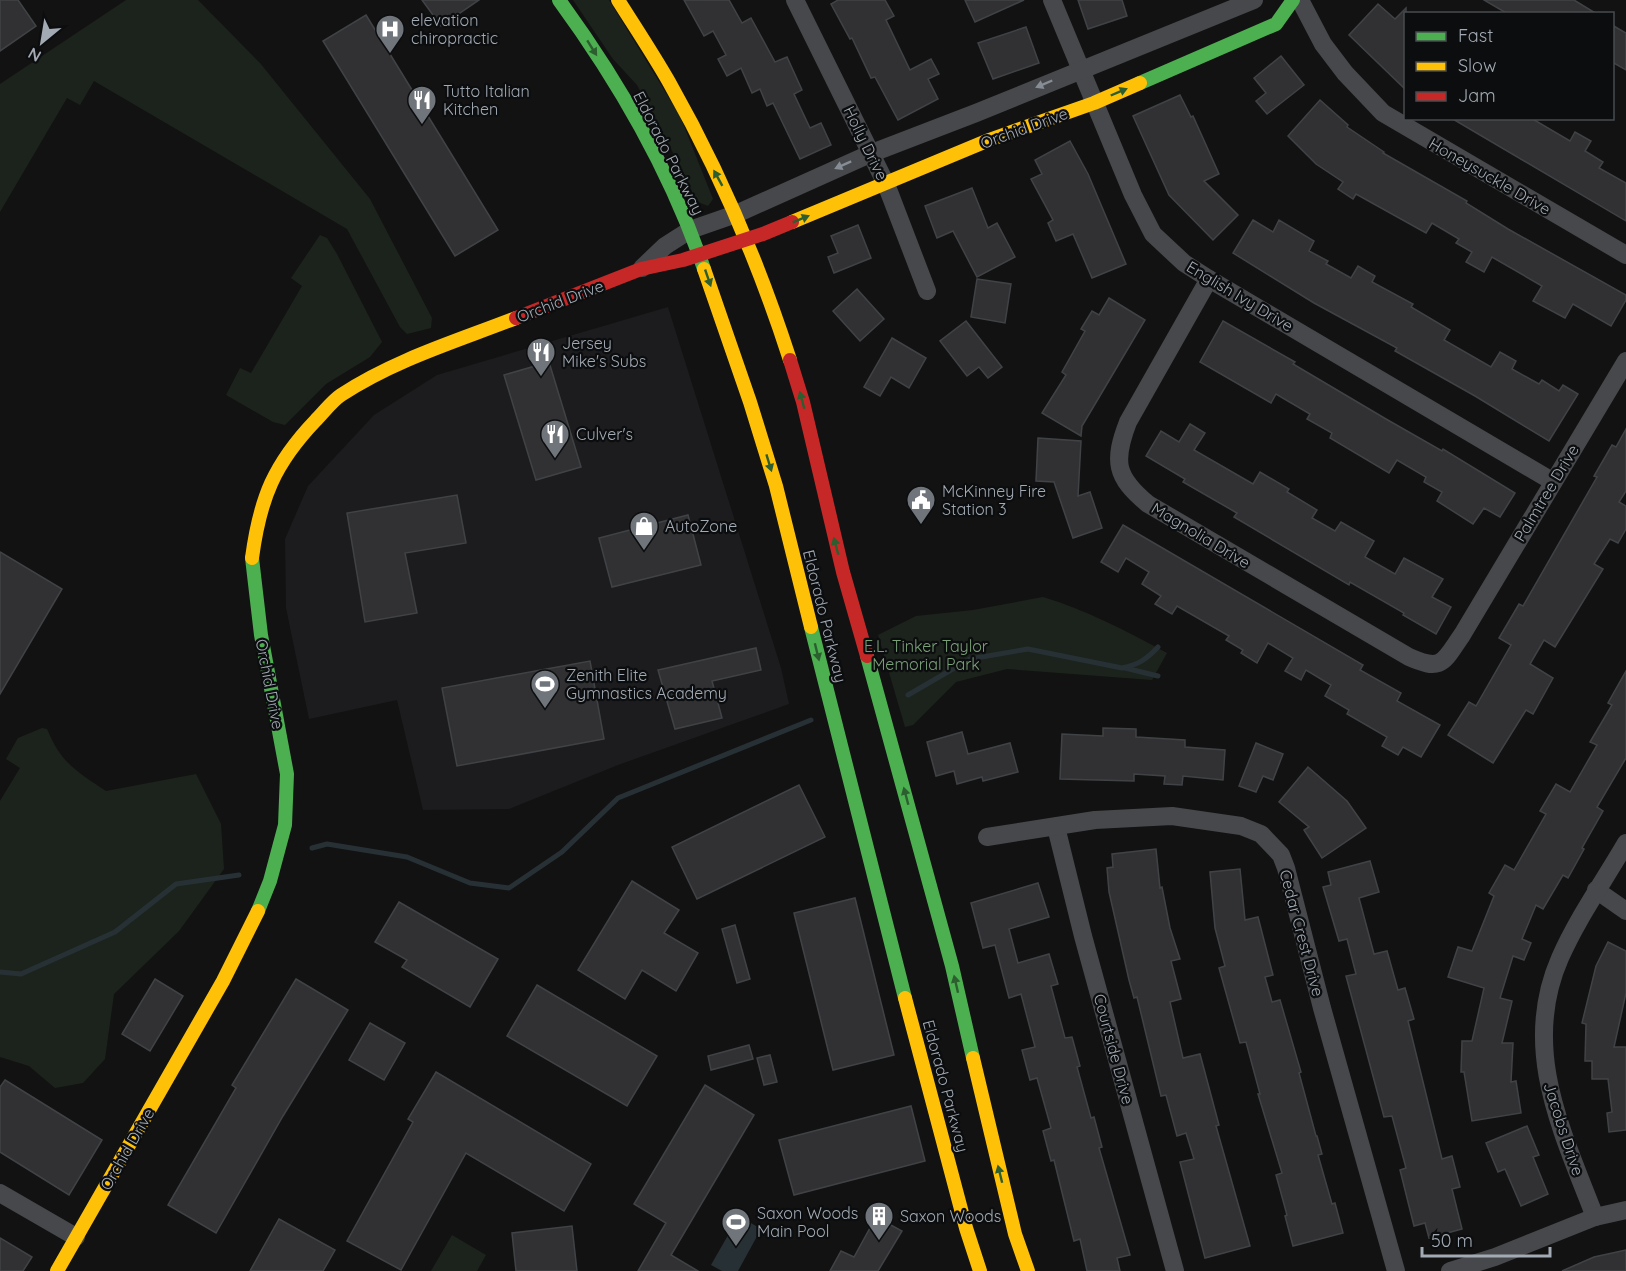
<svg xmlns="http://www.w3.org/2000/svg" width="1626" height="1271" viewBox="0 0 1626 1271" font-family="Quicksand,sans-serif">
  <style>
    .built { fill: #1c1c1e }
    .green { fill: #1c231c }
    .water { fill: #273135 }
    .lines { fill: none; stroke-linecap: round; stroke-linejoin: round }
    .stream { stroke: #273135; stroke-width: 5 }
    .building { fill: #313133; stroke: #404346; stroke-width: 1.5 }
    .street { stroke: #46484b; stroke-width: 18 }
    .fast { stroke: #4caf50; stroke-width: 14 }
    .slow { stroke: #ffc107; stroke-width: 14 }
    .jam { stroke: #c62828; stroke-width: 14 }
    .oneway { fill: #2c5e2f }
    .oneway2 { fill: #868d94 }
    .labels { text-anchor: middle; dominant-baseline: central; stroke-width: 4.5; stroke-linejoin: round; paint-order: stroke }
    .poi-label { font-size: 16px; fill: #a2aab4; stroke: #0c0d0e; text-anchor: start }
    .street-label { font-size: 16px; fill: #a2aab4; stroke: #0c0d0e }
    .park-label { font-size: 16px; fill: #7aa078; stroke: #0c0d0e }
  </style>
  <rect width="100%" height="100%" fill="#121212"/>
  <path class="built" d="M668 307 781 668 789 704 618 765 509 809 423 810 397 700 309 719 286 608 285 539 308 486 374 415 437 375Z"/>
  <g class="green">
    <path d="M126 0H198L260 63 370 199 432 318 431 328 407 334 400 327 347 229 94 81 80 105 67 98 0 212V84Z"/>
    <path d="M573 0H609L680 116 713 199 708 206 698 202 693 194 679 164 637 85 613 59Z"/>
    <path d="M320 235 327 238 337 254 382 342 370 357 326 384 285 425 273 422 226 395 240 368 251 373 302 286 291 278Z"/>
    <path d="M1043 597C1087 610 1126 631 1167 653L1152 680 1007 669 956 682 913 725 905 727 878 635 916 616 973 610Z"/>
    <path d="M42 728 47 729C61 763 76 771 106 791L196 774 221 824 224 869 179 931 114 994 105 1059 83 1083 55 1088 29 1066 0 1057V801L20 768 6 759 18 738Z"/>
    <path d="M452 1235 486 1255 477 1271H431Z"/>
  </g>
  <path class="water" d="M739 1216 761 1229 738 1271H722L711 1265Z"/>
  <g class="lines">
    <g class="stream">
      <path d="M1125 668 1158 676"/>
      <path d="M908 695 970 659 1028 649 1122 668C1138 665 1147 659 1158 647"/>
      <path d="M312 848 327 844 407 857 470 883 509 888 562 852 618 798 811 720"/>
      <path d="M0 972 21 974 115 932 176 884 239 875"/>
    </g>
  </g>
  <g class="building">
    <path d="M0 0H18L36 26 0 51Z"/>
    <path d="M422 0H479L441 26Z"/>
    <path d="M684 0H729L742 23 751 18 775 62 787 57 802 90 794 94 810 128 821 123 831 145 800 159 773 103 767 106 760 89 752 93 741 68 727 76 718 59 726 55 713 31 704 36Z"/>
    <path d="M838 0H885L894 16 886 20 910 70 931 59 939 74 928 79 938 99 898 120 875 77 871 78 852 38 850 39 831 4Z"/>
    <path d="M965 0H1024L975 22Z"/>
    <path d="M1078 0H1122L1127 16 1088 29Z"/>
    <path d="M1484 0H1574L1597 14H1508Z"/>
    <path d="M1378 4 1395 19 1406 8V90L1349 35Z"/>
    <path d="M366 15 498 230 455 256 323 41Z"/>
    <path d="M1612 25 1626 33V70L1612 62Z"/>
    <path d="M1026 27 1039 63 993 79 978 43Z"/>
    <path d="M1281 56 1304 85 1267 114 1256 101 1266 93 1254 78Z"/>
    <path d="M1180 95 1191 117 1193 116 1219 174 1204 181 1238 215 1213 240 1169 195 1133 116Z"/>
    <path d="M1320 100 1348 125 1347 127 1384 152 1383 153 1467 201 1466 203 1508 229 1626 295V300L1611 326 1573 304 1565 318 1533 301 1542 286 1492 257 1484 272 1466 262 1472 252 1456 243 1459 239 1432 223 1426 233 1356 194 1353 199 1338 189 1343 182 1316 164 1288 136Z"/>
    <path d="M1451 118H1531L1570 141 1575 132 1591 141 1585 151 1603 162 1599 168 1626 183V221Z"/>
    <path d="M1070 141 1088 174 1126 264 1092 278 1073 234 1056 241 1048 223 1053 220 1031 179 1042 174 1035 160Z"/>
    <path d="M972 188 988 228 997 223 1015 257 977 277 953 231 937 238 925 206Z"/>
    <path d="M1253 220 1273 232 1279 220 1314 241 1309 251 1328 261 1326 264 1351 278 1358 266 1375 276 1372 282 1413 304 1411 307 1450 330 1444 340 1491 367 1500 352 1516 361 1512 369 1539 384 1542 380 1559 391 1563 385 1578 394 1549 441 1475 396 1395 351 1397 348 1314 303 1233 253Z"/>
    <path d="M858 225 871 258 834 273 828 257 838 253 831 236Z"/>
    <path d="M977 279 1011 284 1005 323 971 317Z"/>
    <path d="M857 289 884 319 860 341 833 311Z"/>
    <path d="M1109 298 1145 320 1082 426 1081 436 1042 413 1066 375 1062 372 1085 331 1081 329 1092 311 1099 315Z"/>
    <path d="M966 321 1002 367 988 378 979 367 967 376 940 341Z"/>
    <path d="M1223 321 1295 362 1293 364 1386 419 1442 451 1443 449 1515 493 1500 517 1484 508 1473 524 1437 501 1442 492 1424 482 1426 477 1397 460 1389 473 1330 438 1332 433 1307 419 1310 414 1276 394 1271 403 1200 362Z"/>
    <path d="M892 338 926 358 909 388 891 377 880 396 864 387Z"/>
    <path d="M549 362 581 467 536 480 504 375Z"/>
    <path d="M1190 424 1205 433 1194 450 1253 484 1260 472 1289 489 1287 492 1317 510 1312 518 1335 531 1341 522 1374 541 1365 557 1395 574 1404 558 1443 579 1432 597 1451 607 1436 634 1403 615 1404 613 1350 582 1349 585 1234 517 1237 513 1183 482 1185 479 1146 456 1161 431 1179 442Z"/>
    <path d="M1626 429V491L1619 502 1626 506V529L1618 543 1610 539 1594 564 1603 569 1555 647 1544 640 1530 664 1553 678 1533 714 1526 710 1493 763 1448 735 1469 702 1476 706 1511 645 1499 638 1519 604 1523 606 1597 477 1594 476 1612 445 1616 447Z"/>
    <path d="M1038 438 1081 441 1078 496 1090 492 1102 528 1073 538 1054 482 1036 481Z"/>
    <path d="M457 495 466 543 405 553 417 613 365 622 347 513Z"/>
    <path d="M688 515 701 565 612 587 599 538Z"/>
    <path d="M1123 525 1363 665 1360 670 1401 693 1397 701 1440 725 1421 757 1403 747 1398 755 1382 746 1387 737 1347 714 1349 710 1325 696 1331 685 1306 670 1301 680 1285 671 1293 658 1268 643 1257 663 1241 653 1243 650 1226 640 1229 636 1177 606 1172 614 1155 604 1161 596 1142 584 1149 572 1126 558 1118 572 1101 562Z"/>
    <path d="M0 552 62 589 0 694Z"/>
    <path d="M756 648 761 670 712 681 722 718 675 729 658 670Z"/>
    <path d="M590 661 604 739 457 766 442 688Z"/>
    <path d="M1626 671V758L1597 807 1603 811 1582 848 1584 849 1568 878 1563 875 1543 909 1536 905 1522 939 1531 943 1524 960 1513 956 1500 998 1512 1001 1502 1043H1513L1511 1082 1516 1081 1521 1113 1472 1121 1464 1072H1461L1462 1041H1472L1484 988 1448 977 1458 947 1472 951 1494 896 1489 893 1505 865 1514 870 1546 814 1540 811 1556 784 1570 792 1597 745 1590 742 1612 705 1608 703Z"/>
    <path d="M1103 728 1136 729V737L1185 740V747L1225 750 1223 780 1183 776 1182 785 1164 784 1165 776 1134 774V781L1060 779 1062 734 1103 736Z"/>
    <path d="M962 732 968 754 1010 743 1018 772 983 781 982 777 957 784 954 771 936 776 927 742Z"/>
    <path d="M1256 743 1283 754 1273 780 1263 776 1256 792 1239 786Z"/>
    <path d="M1308 767 1347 801 1366 828 1322 858 1304 830 1309 827 1279 802Z"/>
    <path d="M799 785 825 837 697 899 672 847Z"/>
    <path d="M1156 849 1160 888 1162 887 1170 928 1180 959 1171 961 1181 999 1170 1002 1183 1058 1200 1054 1219 1125 1216 1126 1250 1246 1205 1258 1180 1162 1194 1159 1186 1133 1177 1136 1166 1095 1161 1096 1137 997 1134 998 1129 980 1109 892 1107 868 1113 867 1112 854Z"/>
    <path d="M1370 861 1379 892 1359 898 1374 954 1387 951 1398 990 1405 988 1414 1019 1408 1021 1442 1159 1452 1156 1460 1187 1452 1189 1462 1229 1429 1238 1425 1223 1414 1226 1400 1170 1406 1168 1392 1116 1384 1117 1346 976 1356 974 1347 939 1339 941 1323 887 1331 885 1328 872Z"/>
    <path d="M1240 869 1245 920 1258 917 1273 975 1265 977 1272 1002 1280 1000 1301 1072 1299 1073 1316 1136H1317L1322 1154 1318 1155 1332 1204 1335 1203 1343 1233 1293 1246 1285 1216 1287 1215 1276 1175 1282 1173 1258 1094H1260L1246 1042 1240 1043 1219 968 1225 966 1215 928 1210 872Z"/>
    <path d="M632 881 679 910 664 933 698 953 676 991 642 970 625 999 578 970Z"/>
    <path d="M1038 883 1049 917 1009 929 1018 963 1049 954 1058 984 1051 986 1065 1038 1072 1037 1080 1066 1077 1067 1091 1118 1094 1117 1102 1147 1099 1148 1130 1255 1117 1258 1120 1271H1087L1080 1239 1074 1241 1054 1160 1051 1161 1043 1131 1051 1128 1037 1078 1030 1080 1022 1050 1035 1047 1021 994 1009 998 995 945 983 948 971 903Z"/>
    <path d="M855 898 894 1055 833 1070 794 913Z"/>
    <path d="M399 902 498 959 470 1007 402 967 407 960 375 942Z"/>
    <path d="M735 925 750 979 737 983 722 929Z"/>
    <path d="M1608 942 1626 951V993L1614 1047H1626V1130L1609 1132 1607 1113 1612 1112 1608 1079H1592V1061H1585L1586 1024 1582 1023 1596 966Z"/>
    <path d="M155 979 183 996 150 1051 122 1034Z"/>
    <path d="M296 979 348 1010 283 1116 216 1233 168 1205 236 1088 232 1085Z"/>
    <path d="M537 985 657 1056 627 1106 507 1036Z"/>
    <path d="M370 1023 405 1043 384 1080 349 1060Z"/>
    <path d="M749 1045 753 1059 711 1070 708 1056Z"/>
    <path d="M770 1055 777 1082 764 1085 757 1058Z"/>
    <path d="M436 1072 591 1164 564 1211 466 1153 401 1270 347 1241 413 1122 408 1119Z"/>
    <path d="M5 1080 102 1140 69 1195 0 1152V1087Z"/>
    <path d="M705 1085 754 1115 671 1255 698 1271H638L666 1223 634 1204Z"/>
    <path d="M911 1106 925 1161 794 1195 779 1140Z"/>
    <path d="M1527 1126 1539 1155 1533 1157 1548 1194 1521 1206 1505 1169 1498 1172 1486 1143Z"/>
    <path d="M876 1217 902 1231 878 1271H830L841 1251 854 1257Z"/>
    <path d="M279 1219 335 1250 323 1271H250Z"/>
    <path d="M572 1226 577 1271H516L512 1233Z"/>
    <path d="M0 1238 32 1257 23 1271H0Z"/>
    <path d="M1626 1250V1271H1562L1594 1257Z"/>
  </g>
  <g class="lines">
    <g class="street">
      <path d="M795 0 886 184 927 291"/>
      <path d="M1052 0 1133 195 1153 234 1184 263 1209 279 1552 481"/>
      <path d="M1300 0 1323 44 1345 73 1383 113 1626 255"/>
      <path d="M642 268 665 246 690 230 736 214 872 153 976 113 1254 0"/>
      <path d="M1209 279 1128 422C1113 461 1115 477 1148 504L1409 657C1443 672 1443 662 1462 635L1626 361"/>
      <path d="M1056 827 1083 936 1175 1271"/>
      <path d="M987 837 1095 820 1172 816 1241 826 1261 834 1281 855 1286 868 1322 1008 1396 1271"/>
      <path d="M1596 890 1626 911"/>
      <path d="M0 1193 76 1237"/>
      <path d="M1595 1217C1563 1133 1520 1049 1560 958 1578 917 1604 881 1626 843"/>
      <path d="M1450 1271 1495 1257 1595 1217 1626 1210"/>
    </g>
    <g class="fast">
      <path d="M559 0C619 82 671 172 704 269"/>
      <path d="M1140 83 1276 24 1293 0"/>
      <path d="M252 558 261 635 287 774 285 825 270 881 258 911"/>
      <path d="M811 627 905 998"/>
      <path d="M867 656 952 966 973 1058"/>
    </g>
    <g class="slow">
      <path d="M618 0C635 27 653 54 669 82 719 170 759 264 790 360"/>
      <path d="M792 222 989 140 1094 103 1140 83"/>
      <path d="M704 269 750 402 776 486 811 627"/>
      <path d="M252 558C260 498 274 464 316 420 324 412 332 401 341 395 394 360 457 341 516 318"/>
      <path d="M905 998 966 1228 980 1271"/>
      <path d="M973 1058 1015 1234 1028 1271"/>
      <path d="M57 1271 223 981 258 911"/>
    </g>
    <g class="jam">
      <path d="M516 318 641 269 683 260 763 234 792 222"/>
      <path d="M790 360 803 402 843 572 867 656"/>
    </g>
  </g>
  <defs><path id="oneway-solid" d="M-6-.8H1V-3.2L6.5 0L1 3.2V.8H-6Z" transform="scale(1.5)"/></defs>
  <g class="oneway">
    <use href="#oneway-solid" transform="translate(592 48) rotate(58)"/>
    <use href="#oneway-solid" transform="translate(1119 92) rotate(-23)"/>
    <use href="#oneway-solid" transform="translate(718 178) rotate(-119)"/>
    <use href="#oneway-solid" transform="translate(801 219) rotate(-22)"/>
    <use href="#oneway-solid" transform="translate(708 278) rotate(71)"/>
    <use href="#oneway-solid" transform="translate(802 400) rotate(-105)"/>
    <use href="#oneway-solid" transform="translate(769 463) rotate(73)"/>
    <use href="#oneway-solid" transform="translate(836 546) rotate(-105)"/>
    <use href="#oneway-solid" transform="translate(817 652) rotate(76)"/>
    <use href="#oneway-solid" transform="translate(906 796) rotate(-105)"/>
    <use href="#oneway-solid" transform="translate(956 984) rotate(-103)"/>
    <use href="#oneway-solid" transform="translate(1000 1174) rotate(-104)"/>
  </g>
  <g class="oneway2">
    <use href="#oneway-solid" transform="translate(1044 84) rotate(157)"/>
    <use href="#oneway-solid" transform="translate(843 165) rotate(156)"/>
  </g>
  <defs>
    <g id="hospital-pin" transform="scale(1.5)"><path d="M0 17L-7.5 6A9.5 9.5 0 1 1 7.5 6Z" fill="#70757b" stroke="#0c0d0e"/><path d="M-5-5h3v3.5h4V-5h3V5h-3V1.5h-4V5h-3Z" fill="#fff"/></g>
    <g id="restaurant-pin" transform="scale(1.5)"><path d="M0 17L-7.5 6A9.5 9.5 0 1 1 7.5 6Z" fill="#70757b" stroke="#0c0d0e"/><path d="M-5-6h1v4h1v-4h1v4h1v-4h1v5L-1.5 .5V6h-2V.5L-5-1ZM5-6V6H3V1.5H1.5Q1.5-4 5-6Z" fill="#fff"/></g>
    <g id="civic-pin" transform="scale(1.5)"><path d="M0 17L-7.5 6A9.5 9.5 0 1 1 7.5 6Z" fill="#70757b" stroke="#0c0d0e"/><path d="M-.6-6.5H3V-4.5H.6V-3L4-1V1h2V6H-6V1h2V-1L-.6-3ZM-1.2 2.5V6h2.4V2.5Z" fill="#fff"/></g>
    <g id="shop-pin" transform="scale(1.5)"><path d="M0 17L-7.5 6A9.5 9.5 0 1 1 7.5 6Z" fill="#70757b" stroke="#0c0d0e"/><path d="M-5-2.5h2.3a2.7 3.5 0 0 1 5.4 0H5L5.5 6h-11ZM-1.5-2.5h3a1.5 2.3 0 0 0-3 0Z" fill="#fff"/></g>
    <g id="stadium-pin" transform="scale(1.5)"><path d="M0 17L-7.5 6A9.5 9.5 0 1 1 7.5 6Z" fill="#70757b" stroke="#0c0d0e"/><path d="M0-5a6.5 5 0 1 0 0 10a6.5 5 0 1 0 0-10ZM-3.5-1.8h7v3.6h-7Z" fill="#fff"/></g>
    <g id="building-pin" transform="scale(1.5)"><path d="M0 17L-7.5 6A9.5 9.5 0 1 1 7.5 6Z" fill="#70757b" stroke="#0c0d0e"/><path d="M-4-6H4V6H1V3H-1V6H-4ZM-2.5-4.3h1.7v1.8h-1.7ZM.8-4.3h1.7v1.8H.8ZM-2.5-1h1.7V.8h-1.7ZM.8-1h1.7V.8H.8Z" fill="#fff"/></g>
  </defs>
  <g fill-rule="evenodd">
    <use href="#hospital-pin" x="390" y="29"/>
    <use href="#restaurant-pin" x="422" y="100"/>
    <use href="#restaurant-pin" x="541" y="352"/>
    <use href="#restaurant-pin" x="555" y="434"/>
    <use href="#civic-pin" x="921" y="500"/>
    <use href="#shop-pin" x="644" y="526"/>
    <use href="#stadium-pin" x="545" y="684"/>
    <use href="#building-pin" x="879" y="1216"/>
    <use href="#stadium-pin" x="736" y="1222"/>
  </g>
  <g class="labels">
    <g class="poi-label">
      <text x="411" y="20">elevation<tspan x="411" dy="18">chiropractic</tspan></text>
      <text x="443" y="91">Tutto Italian<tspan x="443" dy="18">Kitchen</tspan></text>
      <text x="562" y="343">Jersey<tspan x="562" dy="18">Mike's Subs</tspan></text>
      <text x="576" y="434">Culver's</text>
      <text x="942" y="491">McKinney Fire<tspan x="942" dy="18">Station 3</tspan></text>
      <text x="665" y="526">AutoZone</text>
      <text x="566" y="675">Zenith Elite<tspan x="566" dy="18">Gymnastics Academy</tspan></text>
      <text x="757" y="1213">Saxon Woods<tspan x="757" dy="18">Main Pool</tspan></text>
      <text x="900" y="1216">Saxon Woods</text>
    </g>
    <g class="street-label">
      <text transform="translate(1024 128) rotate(-20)">Orchid Drive</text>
      <text transform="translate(866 143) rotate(64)">Holly Drive</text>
      <text transform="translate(669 153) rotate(63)">Eldorado Parkway</text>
      <text transform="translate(1490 176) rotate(30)">Honeysuckle Drive</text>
      <text transform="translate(1240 296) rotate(31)">English Ivy Drive</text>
      <text transform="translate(560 301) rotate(-21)">Orchid Drive</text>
      <text transform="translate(1546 493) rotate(-59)">Palmtree Drive</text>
      <text transform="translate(1201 535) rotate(31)">Magnolia Drive</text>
      <text transform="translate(825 616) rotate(76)">Eldorado Parkway</text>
      <text transform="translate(270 684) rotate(79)">Orchid Drive</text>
      <text transform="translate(1302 933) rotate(75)">Cedar Crest Drive</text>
      <text transform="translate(1114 1049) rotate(75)">Courtside Drive</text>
      <text transform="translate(946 1086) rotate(75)">Eldorado Parkway</text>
      <text transform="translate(1564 1129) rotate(72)">Jacobs Drive</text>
      <text transform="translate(127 1149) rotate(-60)">Orchid Drive</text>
    </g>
    <g class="park-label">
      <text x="926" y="646">E.L. Tinker Taylor<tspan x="926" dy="18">Memorial Park</tspan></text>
    </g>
  </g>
  <rect x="1404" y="12" width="210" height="108" fill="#0c0d0e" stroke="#484c50" stroke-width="1.5"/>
  <rect x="1416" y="32" width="30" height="9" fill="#4caf50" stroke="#484c50" stroke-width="1.5"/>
  <text x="1458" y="42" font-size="18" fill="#a2aab4">Fast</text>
  <rect x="1416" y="62" width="30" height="9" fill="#ffc107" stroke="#484c50" stroke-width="1.5"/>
  <text x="1458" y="72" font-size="18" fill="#a2aab4">Slow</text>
  <rect x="1416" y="92" width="30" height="9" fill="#c62828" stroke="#484c50" stroke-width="1.5"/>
  <text x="1458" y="102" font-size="18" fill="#a2aab4">Jam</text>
  <g transform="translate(42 42) rotate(210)" stroke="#0c0d0e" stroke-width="4.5" paint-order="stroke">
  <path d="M0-4.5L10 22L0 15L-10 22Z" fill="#a2aab4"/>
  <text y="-9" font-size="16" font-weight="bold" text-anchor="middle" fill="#a2aab4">N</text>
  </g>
  <path d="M1422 1247v9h128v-9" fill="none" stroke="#a2aab4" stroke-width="3"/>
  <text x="1431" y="1247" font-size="18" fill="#a2aab4" stroke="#0c0d0e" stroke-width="4.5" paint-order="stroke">50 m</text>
</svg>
